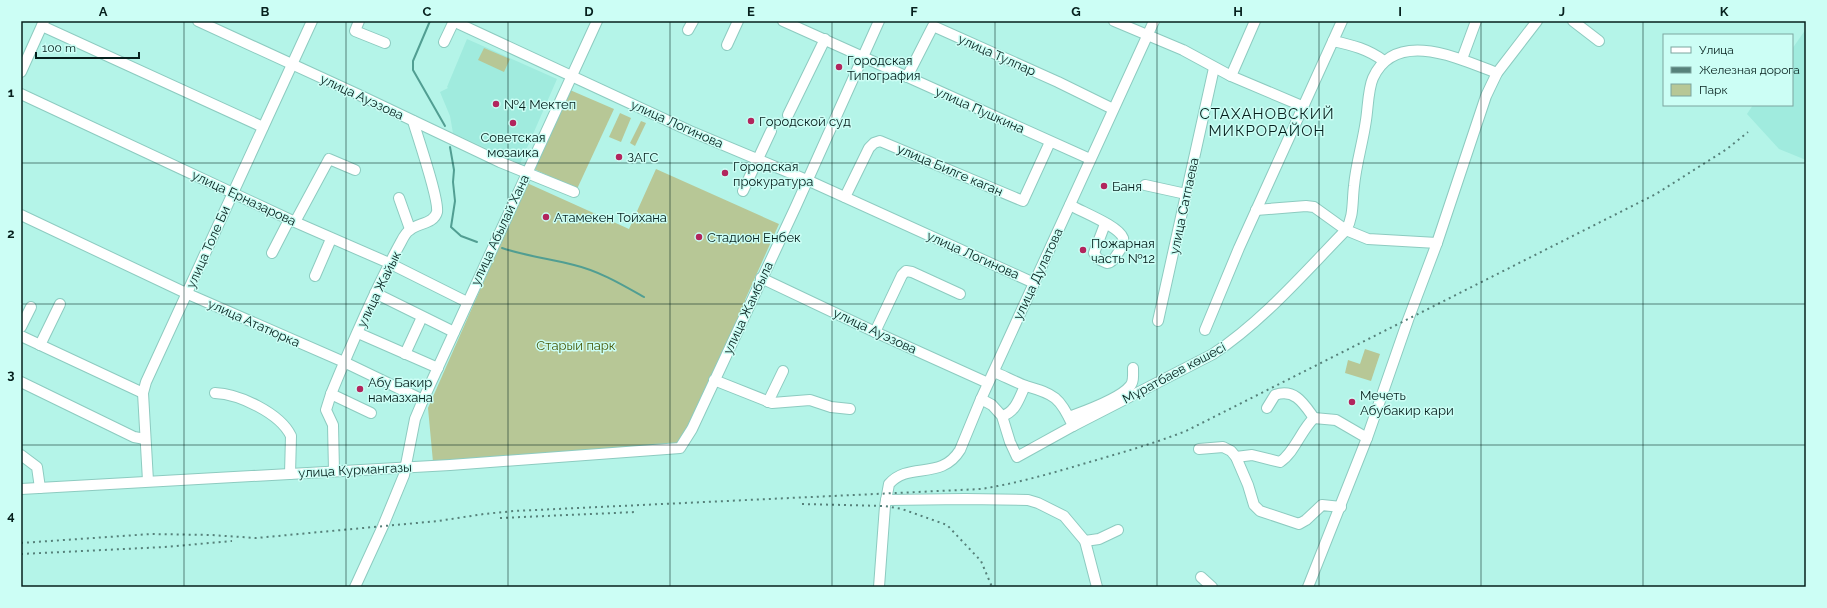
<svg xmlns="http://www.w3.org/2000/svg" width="1827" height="608" viewBox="0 0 1827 608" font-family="Raleway,sans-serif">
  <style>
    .built { fill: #a0ebde }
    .green { fill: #b7c796 }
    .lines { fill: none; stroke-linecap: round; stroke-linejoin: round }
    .stream { stroke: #519e92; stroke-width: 2 }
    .minor-casing { stroke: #8dcbc0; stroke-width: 12 }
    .minor { stroke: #fff; stroke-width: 10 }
    .rail { stroke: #56817a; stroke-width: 2; stroke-dasharray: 2 4; stroke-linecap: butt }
    .grid { fill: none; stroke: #06201d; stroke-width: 1; stroke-opacity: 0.55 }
    .poi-dot { fill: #b2255d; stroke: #ccfef5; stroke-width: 1.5 }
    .labels { text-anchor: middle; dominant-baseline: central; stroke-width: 3; stroke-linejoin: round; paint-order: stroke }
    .street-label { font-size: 13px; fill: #06201d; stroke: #ccfef5 }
    .poi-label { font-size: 13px; fill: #06201d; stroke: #ccfef5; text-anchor: start }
    .park-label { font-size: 13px; fill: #485a0b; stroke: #ccfef5 }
    .quarter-label { font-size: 15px; letter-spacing: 1px; fill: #06201d; stroke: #ccfef5 }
    .neatline { fill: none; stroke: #06201d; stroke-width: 1.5 }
    .grid-label { font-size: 13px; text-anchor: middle; font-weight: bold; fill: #06201d }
  </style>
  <rect width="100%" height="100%" fill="#b4f4e8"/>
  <g class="built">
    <path d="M1806 29V160L1779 149 1747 114 1753 105H1792V49Z"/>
    <path d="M467 39 557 79 520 164 453 133 450 116 440 92 448 88 447 87Z"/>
  </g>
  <g class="green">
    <path d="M484 48 510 59 504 72 478 60Z"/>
    <path d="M570 90 614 109 577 189 534 169Z"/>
    <path d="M620 113 631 118 621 142 609 137Z"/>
    <path d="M641 121 646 123 635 146 630 143Z"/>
    <path d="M656 169 779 224 745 300 749 301 679 446 433 462 428 408 527 183 629 229Z"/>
    <path d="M1365 349 1380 354 1371 381 1345 373 1348 360 1360 364Z"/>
  </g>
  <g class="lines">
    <g class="stream">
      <path d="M430 21 413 61V70L445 126"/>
      <path d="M450 147 454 170 453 182 455 201 451 227 461 236 477 242"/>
      <path d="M502 248C526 256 550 259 574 265 599 271 621 284 644 297"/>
    </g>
    <g class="minor-casing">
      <g id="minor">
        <path d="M198 21 357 94 500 162 574 192"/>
        <path d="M359 21 355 31 385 43"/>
        <path d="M453 21 690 131 807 180 1034 283"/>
        <path d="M783 21 1090 159"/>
        <path d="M1114 21 1183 50 1231 76 1302 106"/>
        <path d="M1573 21 1599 41"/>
        <path d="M42 26 263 127"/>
        <path d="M688 30 693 21"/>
        <path d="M1333 41C1352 45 1368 49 1384 61"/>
        <path d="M444 42 454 21"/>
        <path d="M727 45 738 21"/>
        <path d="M1462 59 1476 21"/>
        <path d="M21 72 44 21"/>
        <path d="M1231 76 1255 21"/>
        <path d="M907 77 933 26 1058 82 1113 109"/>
        <path d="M21 94 295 222 389 263 467 302"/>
        <path d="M788 115 825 39"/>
        <path d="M1145 185 1186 194"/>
        <path d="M743 191 771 131"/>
        <path d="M845 197 869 148 874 143 880 141 1023 201 1050 142"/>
        <path d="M399 198 410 229"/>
        <path d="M1070 205C1082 212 1119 226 1123 238 1124 242 1122 246 1120 250 1116 255 1114 262 1107 263L1098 259 1094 253 1105 224"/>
        <path d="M1256 210 1306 206 1314 207 1346 230 1368 239 1437 243"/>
        <path d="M21 215 188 294 344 362 423 400"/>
        <path d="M295 222 329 159 355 170"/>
        <path d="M272 253 289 220"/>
        <path d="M315 276 331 239"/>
        <path d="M761 278 875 332 988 383"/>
        <path d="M375 293 454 332"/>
        <path d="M1158 321 1214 68"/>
        <path d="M21 327 31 307"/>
        <path d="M1205 330 1239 248 1342 21"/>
        <path d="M875 332 902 275 906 271 912 272 960 294"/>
        <path d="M358 333 438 368"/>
        <path d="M21 336 143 393"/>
        <path d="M40 345 60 304"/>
        <path d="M405 354 422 317"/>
        <path d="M994 372C1004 376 1015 382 1026 386 1054 394 1060 397 1073 426"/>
        <path d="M714 380 772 403 810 400 831 407 850 409"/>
        <path d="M21 382 134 437 145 439"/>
        <path d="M215 393C239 394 280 413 291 436L290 474"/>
        <path d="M331 394 371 413"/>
        <path d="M981 399 992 405 1002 416 1010 442 1017 457 1073 426 1213 354C1263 321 1304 273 1346 230 1354 216 1352 202 1354 186 1356 164 1363 142 1366 120 1368 108 1368 89 1373 78 1396 28 1460 59 1497 73"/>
        <path d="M768 402 783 371"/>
        <path d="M1267 408 1275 395C1295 388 1304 404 1314 418"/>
        <path d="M1002 416C1016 412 1019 398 1025 386"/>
        <path d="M1069 417C1085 411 1120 399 1130 386 1134 382 1133 374 1133 368"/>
        <path d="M1199 449 1223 447 1231 451 1236 457 1248 485 1254 505 1260 511 1299 524 1306 520 1322 505 1341 507"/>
        <path d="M21 455 37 467 40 488"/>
        <path d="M1236 457 1252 455 1280 462C1295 452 1301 430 1314 418L1336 420 1367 438"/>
        <path d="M334 471 333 425 326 410 331 394C352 343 374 291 401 242 403 238 406 232 410 230 417 223 434 224 437 212 439 199 418 138 413 121"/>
        <path d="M148 481 143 393 146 382 312 21"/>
        <path d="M21 489 450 465 680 448 692 429 796 206 879 21"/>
        <path d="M886 500 965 499 1028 500 1038 503 1064 516 1085 541 1097 587"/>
        <path d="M1085 541 1099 539 1118 530"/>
        <path d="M1201 577 1212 587"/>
        <path d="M355 587 383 526 404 475 415 419 423 400 597 21"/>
        <path d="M879 587 885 506 889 484C909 461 941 481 960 450L981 399 1154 21"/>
        <path d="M1308 587 1367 438 1408 320 1437 243 1486 96 1497 73 1537 21"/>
      </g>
    </g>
    <use href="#minor" class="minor"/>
    <g class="rail">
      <path d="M802 504 885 506 902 509 947 525 981 561 992 587"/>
      <path d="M500 518 636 512"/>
      <path d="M21 543 151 534 211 535 256 538 438 521 484 514 514 511 981 489C1019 483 1056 472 1093 461 1124 452 1155 443 1186 431L1656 194 1727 149 1748 132"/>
      <path d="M21 554 165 547 232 541"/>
    </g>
  </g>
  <path class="grid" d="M184 21V587M346 21V587M508 21V587M670 21V587M832 21V587M995 21V587M1157 21V587M1319 21V587M1481 21V587M1643 21V587M21 163H1806M21 304H1806M21 445H1806"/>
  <g class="poi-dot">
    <circle cx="839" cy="67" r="4"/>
    <circle cx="496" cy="104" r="4"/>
    <circle cx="751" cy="121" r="4"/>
    <circle cx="513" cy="123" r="4"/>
    <circle cx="619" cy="157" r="4"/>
    <circle cx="725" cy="173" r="4"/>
    <circle cx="1104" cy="186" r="4"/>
    <circle cx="546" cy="217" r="4"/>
    <circle cx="699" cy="237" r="4"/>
    <circle cx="1083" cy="250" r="4"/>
    <circle cx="360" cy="389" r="4"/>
    <circle cx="1352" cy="402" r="4"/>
  </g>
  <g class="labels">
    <g class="street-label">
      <text transform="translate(997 55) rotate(24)">улица Тулпар</text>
      <text transform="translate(362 97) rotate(25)">улица Ауэзова</text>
      <text transform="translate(980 110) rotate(24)">улица Пушкина</text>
      <text transform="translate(677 124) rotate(24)">улица Логинова</text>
      <text transform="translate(950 170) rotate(23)">улица Билге каган</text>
      <text transform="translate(244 198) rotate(25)">улица Ерназарова</text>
      <text transform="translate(1184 206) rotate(-78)">улица Сатпаева</text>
      <text transform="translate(500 230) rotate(-65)">улица Абылай Хана</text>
      <text transform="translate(208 247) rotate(-66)">улица Толе Би</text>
      <text transform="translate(973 255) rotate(24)">улица Логинова</text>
      <text transform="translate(1038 274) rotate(-65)">улица Дулатова</text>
      <text transform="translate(379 289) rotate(-64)">улица Жайык</text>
      <text transform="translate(748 308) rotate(-65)">улица Жамбыла</text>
      <text transform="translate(254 323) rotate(24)">улица Ататюрка</text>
      <text transform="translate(875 331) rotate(25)">улица Ауэзова</text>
      <text transform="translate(1174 373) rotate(-28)">Мұратбаев көшесі</text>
      <text transform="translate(355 470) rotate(-3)">улица Курмангазы</text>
    </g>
    <g class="poi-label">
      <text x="847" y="60">Городская<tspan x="847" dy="15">Типография</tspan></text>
      <text x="504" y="104">№4 Мектеп</text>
      <text x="759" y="121">Городской суд</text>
      <text x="513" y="137" text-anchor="middle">Советская<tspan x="513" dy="15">мозаика</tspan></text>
      <text x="627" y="157">ЗАГС</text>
      <text x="733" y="166">Городская<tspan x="733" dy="15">прокуратура</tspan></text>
      <text x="1112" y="186">Баня</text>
      <text x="554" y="217">Атамекен Тойхана</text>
      <text x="707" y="237">Стадион Енбек</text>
      <text x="1091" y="243">Пожарная<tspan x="1091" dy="15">часть №12</tspan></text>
      <text x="368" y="382">Абу Бакир<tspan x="368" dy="15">намазхана</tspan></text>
      <text x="1360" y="395">Мечеть<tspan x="1360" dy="15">Абубакир кари</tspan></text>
    </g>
    <g class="park-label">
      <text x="576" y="345">Старый парк</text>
    </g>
    <g class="quarter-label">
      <text x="1267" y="114">СТАХАНОВСКИЙ<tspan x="1267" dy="17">МИКРОРАЙОН</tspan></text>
    </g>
  </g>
  <rect width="1827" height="608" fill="none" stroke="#ccfef5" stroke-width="44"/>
  <rect x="1663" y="34" width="130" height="72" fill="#ccfef5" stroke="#7da59f"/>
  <rect x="1671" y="47" width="20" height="6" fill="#ffffff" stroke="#7da59f"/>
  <text x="1699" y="54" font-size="12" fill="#06201d">Улица</text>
  <rect x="1671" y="67" width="20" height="6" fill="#56817a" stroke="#7da59f"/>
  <text x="1699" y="74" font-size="12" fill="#06201d">Железная дорога</text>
  <rect x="1671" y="84" width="20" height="12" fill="#b7c796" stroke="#7da59f"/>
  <text x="1699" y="94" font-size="12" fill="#06201d">Парк</text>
  <path d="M36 52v6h103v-6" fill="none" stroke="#06201d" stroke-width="2"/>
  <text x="42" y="52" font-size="12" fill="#06201d" stroke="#ccfef5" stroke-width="3" paint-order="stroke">100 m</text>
  <rect x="22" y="22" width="1783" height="564" class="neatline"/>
  <g class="grid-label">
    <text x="103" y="16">A</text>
    <text x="265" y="16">B</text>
    <text x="427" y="16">C</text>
    <text x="589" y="16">D</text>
    <text x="751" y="16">E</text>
    <text x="914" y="16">F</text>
    <text x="1076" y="16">G</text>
    <text x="1238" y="16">H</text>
    <text x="1400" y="16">I</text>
    <text x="1562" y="16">J</text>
    <text x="1724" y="16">K</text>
    <text x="11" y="97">1</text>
    <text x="11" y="238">2</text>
    <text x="11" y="379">3</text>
    <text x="11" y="520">4</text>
  </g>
</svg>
